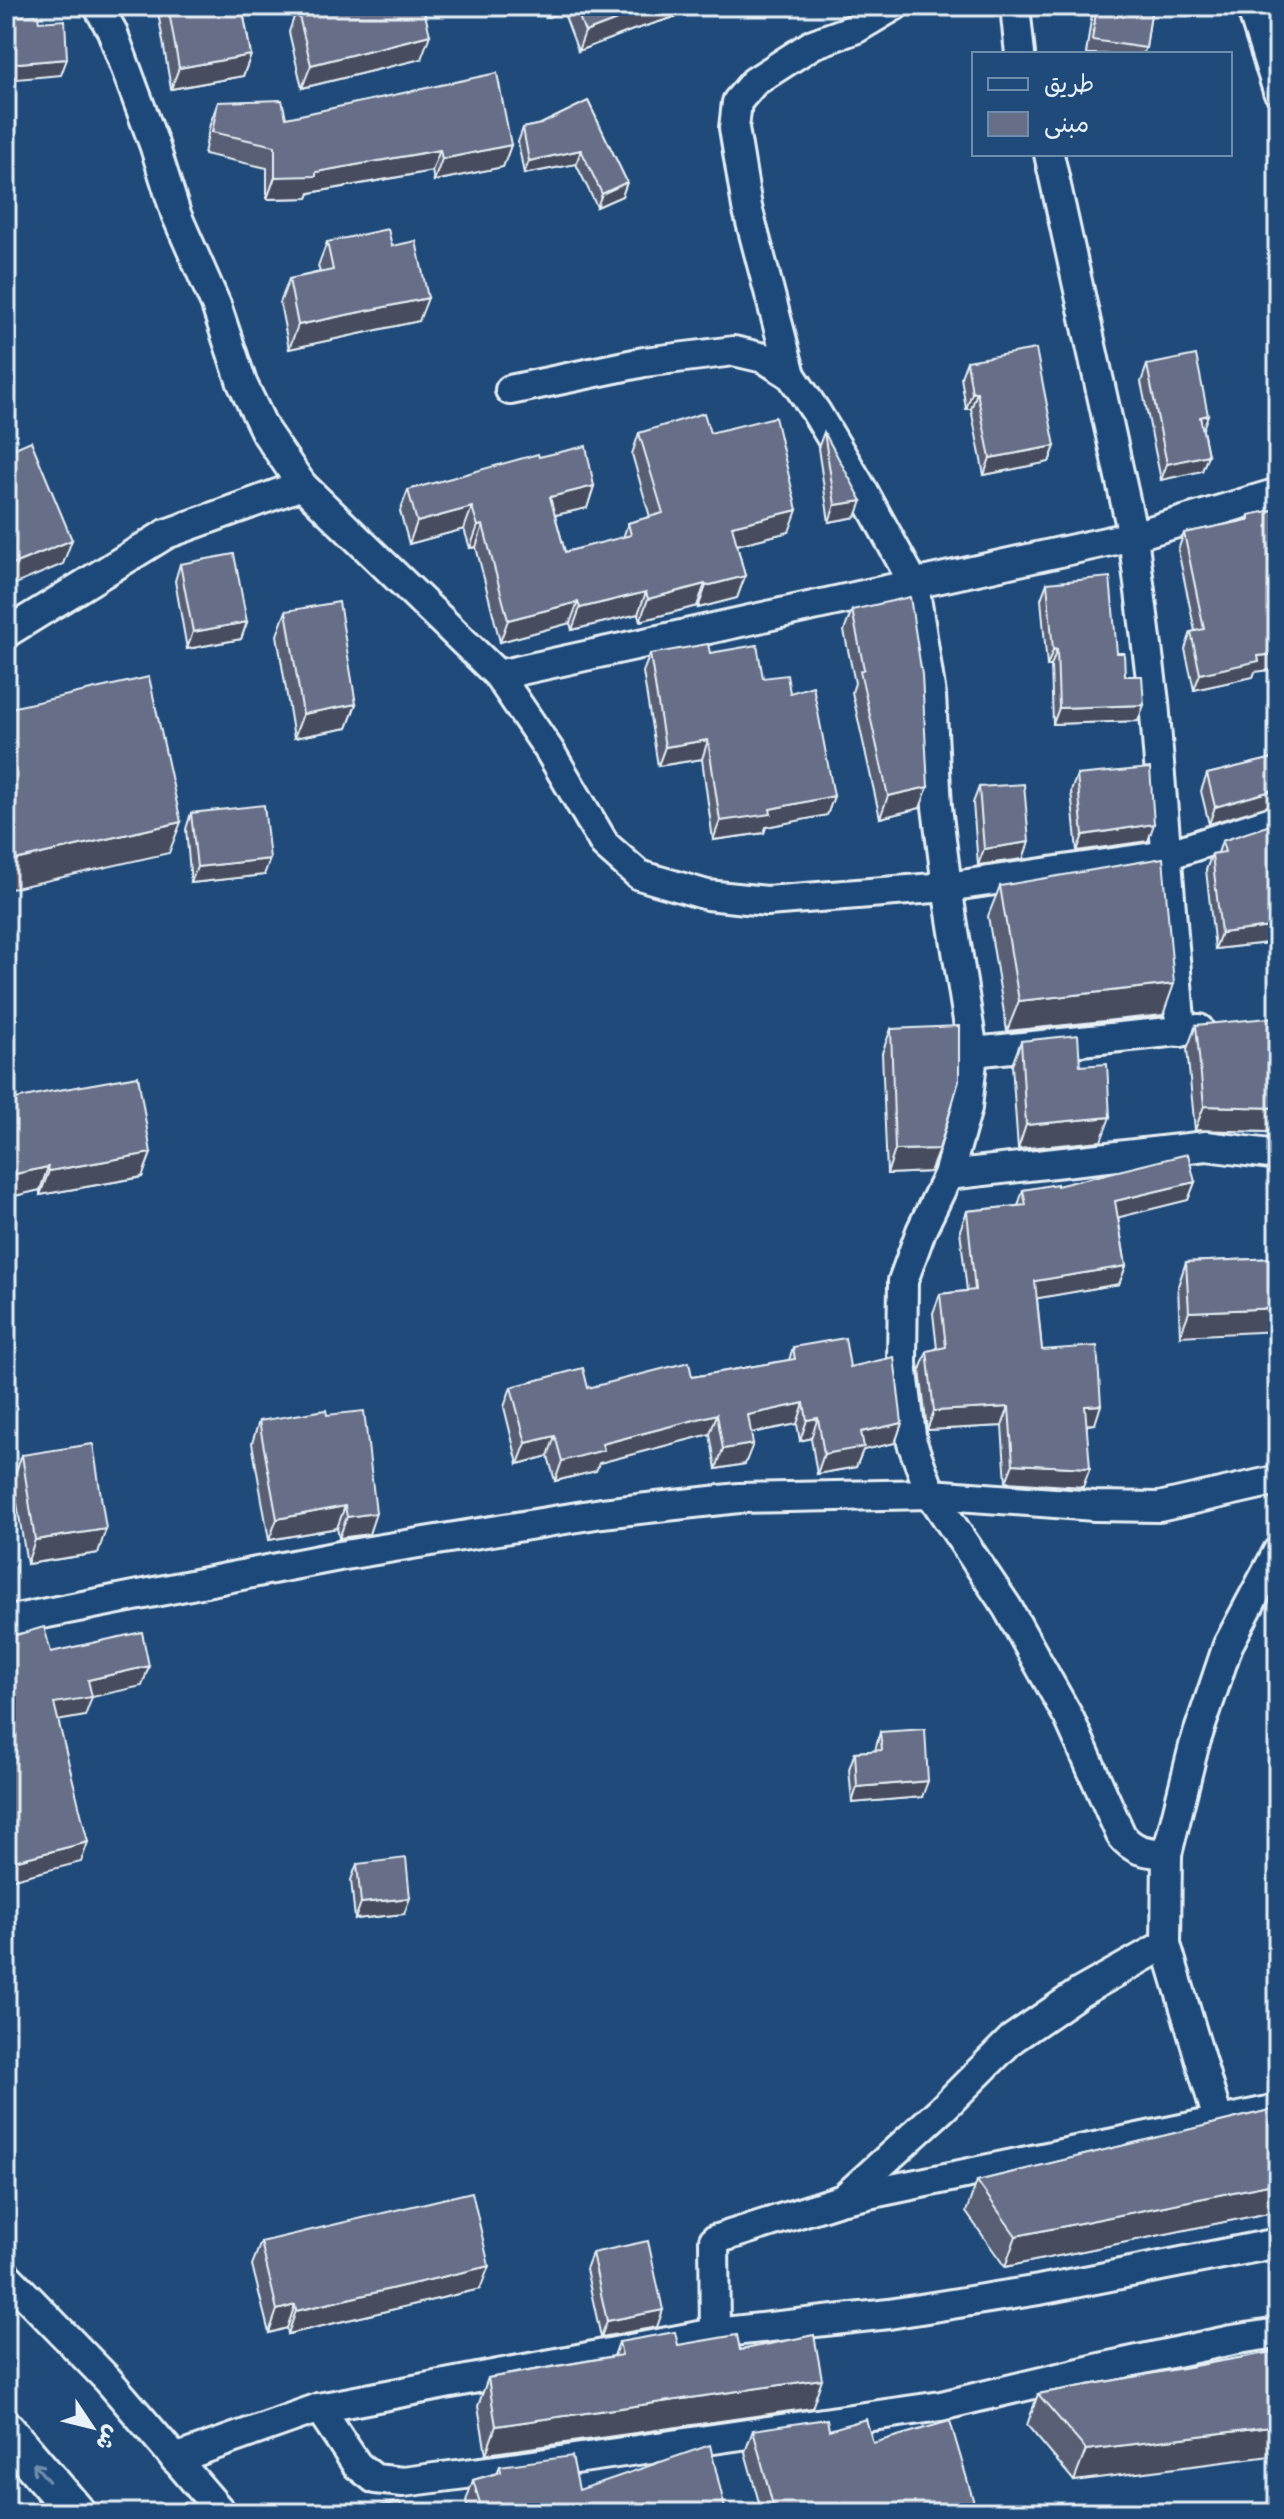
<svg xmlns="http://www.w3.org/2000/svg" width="1284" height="2519" viewBox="0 0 1284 2519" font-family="'Comic Neue','Playpen Sans Arabic',sans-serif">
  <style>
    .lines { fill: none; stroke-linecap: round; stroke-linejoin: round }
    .street-casing { stroke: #e8f1f8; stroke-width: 34 }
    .secondary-casing { stroke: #e8f1f8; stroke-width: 44 }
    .street { stroke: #1f4a7a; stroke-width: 28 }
    .secondary { stroke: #1f4a7a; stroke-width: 38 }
    .wall { fill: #585f75; stroke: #e8f1f8; stroke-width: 2 }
    .shaded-wall { fill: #474d5f; stroke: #e8f1f8; stroke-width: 2 }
    .building { fill: #666e88; stroke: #e8f1f8; stroke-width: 2 }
    .oneway { stroke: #6f8dac }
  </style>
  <rect width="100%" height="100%" fill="#1f4a7a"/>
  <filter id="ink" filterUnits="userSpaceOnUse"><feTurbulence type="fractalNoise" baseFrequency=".0125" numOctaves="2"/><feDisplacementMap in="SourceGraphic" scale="16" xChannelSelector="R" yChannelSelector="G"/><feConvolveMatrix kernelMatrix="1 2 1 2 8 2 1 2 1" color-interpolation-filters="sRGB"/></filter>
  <g filter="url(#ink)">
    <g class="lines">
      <g class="street-casing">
        <g id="street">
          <path d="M98 6 112 31 154 144 176 214 216 305 242 383 265 431 302 485 498 675 549 750 605 845 639 875 707 895 767 901 947 887 1167 855 1278 819"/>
          <path d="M1015 6 1020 54"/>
          <path d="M1251 6 1278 91"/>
          <path d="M1049 154 1133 536 1154 702 1181 1032"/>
          <path d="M791 375 747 207 734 128 737 102 754 82 813 44 857 28 894 6"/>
          <path d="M510 390 644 362 734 351 764 358 791 375 816 412 862 489 914 584 931 695 937 807 947 887 973 1052 967 1108 948 1175 921 1231 903 1281 902 1364 912 1443 931 1494 1007 1607 1069 1718 1121 1835C1134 1852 1147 1852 1167 1854"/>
          <path d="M6 633 166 534 302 485"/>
          <path d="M498 675 1133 536 1278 493"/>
          <path d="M973 1052 1199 1029"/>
          <path d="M948 1175 1206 1146 1278 1155"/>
          <path d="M6 1621 339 1556 602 1513 739 1498 931 1494 1095 1506 1159 1507 1278 1480"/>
          <path d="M1219 2123 1166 1944 1167 1854 1194 1746 1228 1645 1278 1551"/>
          <path d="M844 2199 1278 2109"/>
          <path d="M6 2275 108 2380 222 2513"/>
          <path d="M715 2333 889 2314 1039 2290 1278 2243"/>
          <path d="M319 2408 357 2465 375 2479 403 2482 527 2466 941 2406 1096 2369 1232 2340 1278 2333"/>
          <path d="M175 2459 319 2408 715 2333 714 2240 843 2199 942 2109 1012 2039 1079 1993 1166 1944"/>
        </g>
      </g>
      <g class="secondary-casing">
        <path id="secondary" d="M6 2431 76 2513"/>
      </g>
      <use href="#street" class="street"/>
      <use href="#secondary" class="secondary"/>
    </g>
    <g class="wall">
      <path d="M157 6H242L251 55 243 76 171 89Z"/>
      <path d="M541 6H710L633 30 578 51 563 11 546 18Z"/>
      <path d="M1093 6H1152L1146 48 1143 54H1086Z"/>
      <path d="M297 8 421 59 302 88 289 32Z"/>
      <path d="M588 101 627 182 622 196 597 207 576 164 524 174 518 142 523 128 541 124Z"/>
      <path d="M218 102 286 118 511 145 503 167 434 181 432 171 310 193 308 198 267 199V168L204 154 210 124Z"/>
      <path d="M327 242 392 246 419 321 289 349 280 303 289 279 320 272 318 266Z"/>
      <path d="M967 361 1055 446 1049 462 984 475 971 409H966L961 377Z"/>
      <path d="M1147 365 1203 430 1208 455 1202 471 1161 480 1141 382Z"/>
      <path d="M824 432 856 517 829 522 818 448Z"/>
      <path d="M639 433H710L789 532 737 545 745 576 737 598 698 608 697 606 640 621 638 614 572 630 570 623 500 642 476 547 470 548 464 529 409 544 400 511 408 490 539 457 594 486 587 508 555 515 565 552 623 538 628 523 650 517 632 454Z"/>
      <path d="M1278 509 1255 672 1253 677 1194 690 1185 649 1191 632 1195 631 1178 550 1184 533 1247 520 1249 515Z"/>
      <path d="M180 564 247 622 241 639 187 649 175 581Z"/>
      <path d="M1047 583 1117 653 1138 721 1053 724 1051 666H1047L1041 599Z"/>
      <path d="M852 610 920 808 880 818 852 692 855 683 844 631Z"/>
      <path d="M286 611 356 704 347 728 294 738 277 635Z"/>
      <path d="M650 654 763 678 790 693 834 796 827 815 766 827 764 833 713 840 702 759 658 766 643 672Z"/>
      <path d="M1278 757 1209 824 1201 791 1207 774Z"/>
      <path d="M1077 775 1148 841 1077 851 1071 791Z"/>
      <path d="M979 787 1023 859 978 865 973 803Z"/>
      <path d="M191 813 264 875 191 883 186 829Z"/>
      <path d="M1222 841 1278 893V936L1276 942 1215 949 1206 870 1212 854 1218 853Z"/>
      <path d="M1000 886 1163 1015 1007 1031 988 916Z"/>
      <path d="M1196 1025 1268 1132 1195 1130 1187 1049Z"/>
      <path d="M891 1029 939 1149 930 1172 887 1174 882 1053Z"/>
      <path d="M1021 1041 1080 1066 1101 1141 1018 1149 1012 1065Z"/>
      <path d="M6 1101 151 1153 142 1177 40 1195V1190L6 1198Z"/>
      <path d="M1195 1182 1188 1200 1118 1217 1126 1266 1119 1284 1037 1298 1042 1350 1095 1424 1087 1425 1083 1487 1006 1482 1002 1426 927 1430 920 1370 927 1351 937 1349 933 1313 940 1294 967 1291 960 1230 967 1211 1018 1206 1023 1190 1057 1186Z"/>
      <path d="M1278 1258 1180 1336 1178 1286 1186 1262Z"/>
      <path d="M793 1347 850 1367 902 1423 895 1443 863 1450 856 1467 817 1474 811 1438 800 1441 797 1424 751 1433 745 1464 716 1469 710 1434 599 1463 596 1471 555 1481 548 1456 518 1464 504 1407 511 1387 588 1388 692 1377 789 1360Z"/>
      <path d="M327 1415 369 1534 339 1538 337 1528 269 1540 252 1443 259 1421Z"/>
      <path d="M22 1455 98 1553 27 1564 13 1479Z"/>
      <path d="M880 1732 922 1797 852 1803 849 1769 855 1752 875 1751Z"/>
      <path d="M357 1864 404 1914 355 1919 351 1880Z"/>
      <path d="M1278 2108V2211L1005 2267 966 2212 977 2181Z"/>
      <path d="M261 2242 480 2289 288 2334 287 2328 269 2333 252 2265Z"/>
      <path d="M592 2253 657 2327 601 2337 586 2269Z"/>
      <path d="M619 2342 740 2350 812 2408 486 2454 478 2406 488 2378 614 2356Z"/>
      <path d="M1278 2351 1074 2481 1027 2425 1038 2394Z"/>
      <path d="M753 2430H829L873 2443 977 2513H762L745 2452Z"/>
      <path d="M500 2466 579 2490 726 2513H469L466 2501 473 2480 497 2473Z"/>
    </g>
    <g class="shaded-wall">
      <path d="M550 6H564L563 11 546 18Z"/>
      <path d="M653 6H710L633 30 578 51 585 32Z"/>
      <path d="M430 35 421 59 302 88 311 65Z"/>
      <path d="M251 55 243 76 171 89 179 68Z"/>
      <path d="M67 59 61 75 6 80V64Z"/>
      <path d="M511 145 503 167 434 181 442 159Z"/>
      <path d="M440 150 432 171 310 193 308 198 267 199 275 177 316 172Z"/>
      <path d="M581 150 576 164 524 174 529 161Z"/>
      <path d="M627 182 622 196 597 207 602 194Z"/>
      <path d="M428 298 419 321 289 349 298 325Z"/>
      <path d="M977 392 971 409H966L972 393Z"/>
      <path d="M1208 415 1202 432 1200 417Z"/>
      <path d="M1055 446 1049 462 984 475 990 458Z"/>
      <path d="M1208 455 1202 471 1161 480 1167 464Z"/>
      <path d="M594 486 587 508 542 518 550 497Z"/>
      <path d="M862 501 856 517 829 522 835 505Z"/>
      <path d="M472 507 464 529 409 544 417 522Z"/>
      <path d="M797 510 789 532 724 548 732 526Z"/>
      <path d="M483 525 476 547 470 548 478 526Z"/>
      <path d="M72 540 63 564 6 588V567Z"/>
      <path d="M745 576 737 598 698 608 706 586Z"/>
      <path d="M705 584 697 606 640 621 648 599Z"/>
      <path d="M646 592 638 614 572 630 580 608Z"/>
      <path d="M578 602 570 623 500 642 508 620Z"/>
      <path d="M247 622 241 639 187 649 193 632Z"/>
      <path d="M1057 649 1051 666H1047L1053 650Z"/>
      <path d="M1278 654V669L1255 672 1253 677 1194 690 1200 674 1258 656Z"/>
      <path d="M356 704 347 728 294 738 303 714Z"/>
      <path d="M1144 705 1138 721 1053 724 1059 708Z"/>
      <path d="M708 740 702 759 658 766 665 747Z"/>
      <path d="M928 787 920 808 880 818 888 796Z"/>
      <path d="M1278 789V803L1209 824 1215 807Z"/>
      <path d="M834 796 827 815 766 827 764 833 713 840 720 821 770 809Z"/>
      <path d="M181 822 169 853 6 890V862Z"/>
      <path d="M1154 824 1148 841 1077 851 1083 835Z"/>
      <path d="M1029 842 1023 859 978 865 984 849Z"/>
      <path d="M270 859 264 875 191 883 197 867Z"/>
      <path d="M1278 926V936L1276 942 1215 949 1221 933Z"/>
      <path d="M1174 984 1163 1015 1007 1031 1019 1001Z"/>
      <path d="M1204 1106 1278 1108V1131L1268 1132 1195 1130Z"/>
      <path d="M1110 1117 1101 1141 1018 1149 1026 1125Z"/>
      <path d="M939 1149 930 1172 887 1174 895 1150Z"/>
      <path d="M151 1153 142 1177 40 1195 49 1171Z"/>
      <path d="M48 1167 40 1190 6 1198V1176Z"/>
      <path d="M1195 1182 1188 1200 1108 1220 1115 1201Z"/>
      <path d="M1126 1266 1119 1284 1028 1300 1035 1281Z"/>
      <path d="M1278 1308V1331L1180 1336 1189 1312Z"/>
      <path d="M804 1403 797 1424 740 1435 748 1415Z"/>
      <path d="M1101 1405 1095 1424 1078 1425 1085 1406Z"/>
      <path d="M1009 1407 1002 1426 927 1430 934 1411Z"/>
      <path d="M717 1414 710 1434 599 1463 596 1471 555 1481 562 1461 602 1444Z"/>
      <path d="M818 1418 811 1438 800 1441 807 1420Z"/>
      <path d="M902 1423 895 1443 863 1450 856 1467 817 1474 824 1454 861 1432Z"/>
      <path d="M555 1436 548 1456 518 1464 526 1443Z"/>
      <path d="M753 1444 745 1464 716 1469 723 1449Z"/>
      <path d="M1013 1464 1090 1468 1083 1487 1006 1482Z"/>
      <path d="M345 1506 337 1528 269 1540 277 1519Z"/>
      <path d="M376 1513 369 1534 339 1538 347 1517Z"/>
      <path d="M106 1529 98 1553 27 1564 35 1540Z"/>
      <path d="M149 1666 142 1686 92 1697 85 1716 46 1723 54 1703 88 1680Z"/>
      <path d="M928 1781 922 1797 852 1803 857 1787Z"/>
      <path d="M88 1842 81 1862 6 1881V1863Z"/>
      <path d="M410 1898 404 1914 355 1919 361 1903Z"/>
      <path d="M1278 2183V2211L1005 2267 1016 2236Z"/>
      <path d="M489 2266 480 2289 288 2334 296 2311Z"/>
      <path d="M295 2305 287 2328 269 2333 277 2310Z"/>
      <path d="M663 2310 657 2327 601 2337 607 2321Z"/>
      <path d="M822 2379 812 2408 486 2454 496 2426Z"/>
      <path d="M1278 2426V2455L1074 2481 1086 2450Z"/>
    </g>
    <g class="building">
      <path d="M168 6H242L251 55 179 68Z"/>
      <path d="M307 6H423L430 35 311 65 297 8Z"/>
      <path d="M575 6H653L585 32Z"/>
      <path d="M1097 6H1152L1146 48 1092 40Z"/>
      <path d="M38 15 39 22 65 20 67 59 6 64V17Z"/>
      <path d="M497 73 511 145 442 159 440 150 316 172V176L275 177V146L212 132 218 102 282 100 286 118Z"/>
      <path d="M588 101 627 182 602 194 581 150 529 161 523 128 541 124Z"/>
      <path d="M388 229 392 246 416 241 428 298 298 325 289 279 333 270 327 242Z"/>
      <path d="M1036 349 1055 446 990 458 977 392 972 393 967 361Z"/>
      <path d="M1196 355 1208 415 1200 417 1208 455 1167 464 1147 365Z"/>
      <path d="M704 413 710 433 775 417 797 510 732 526 745 576 706 586 705 584 648 599 646 592 580 608 578 602 508 620 483 525 478 526 472 507 417 522 408 490 538 454 539 457 586 446 594 486 550 497 565 552 631 535 628 523 663 513 639 433Z"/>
      <path d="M824 432 862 501 835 505Z"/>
      <path d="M31 441 72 540 6 567V452Z"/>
      <path d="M1278 509V654L1258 656 1259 661 1200 674 1191 632 1204 629 1184 533 1249 520V515Z"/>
      <path d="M234 554 247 622 193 632 180 564Z"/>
      <path d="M1110 577 1117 653H1124L1125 676H1142L1144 705 1059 708 1057 649 1053 650 1047 583Z"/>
      <path d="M910 597 922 675 928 787 888 796 860 671 864 669 852 610Z"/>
      <path d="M339 602 356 704 303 714 286 611Z"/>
      <path d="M708 644 710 653 757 645 763 678 787 675 790 693 813 686 834 796 770 809 771 814 720 821 708 740 665 747 650 654Z"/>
      <path d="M149 677 181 822 6 862V709Z"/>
      <path d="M1278 757V789L1215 807 1207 774Z"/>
      <path d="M1150 768 1154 824 1083 835 1077 775Z"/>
      <path d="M1024 784 1029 842 984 849 979 787Z"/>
      <path d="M264 805 270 859 197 867 191 813Z"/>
      <path d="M1270 825 1278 893V926L1221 933 1212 854 1225 852 1222 841Z"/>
      <path d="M1163 858 1174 984 1019 1001 1000 886Z"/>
      <path d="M1278 1017V1108L1204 1106 1196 1025Z"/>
      <path d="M959 1026V1081L939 1149 895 1150 891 1029Z"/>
      <path d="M1078 1035 1080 1066 1107 1064 1110 1117 1026 1125 1021 1041Z"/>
      <path d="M138 1076 151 1153 49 1171 48 1167 6 1176V1101L48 1092Z"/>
      <path d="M1188 1154 1195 1182 1115 1201 1126 1266 1035 1281 1042 1350 1097 1346 1101 1405 1085 1406 1090 1468 1013 1464 1009 1407 934 1411 927 1351 946 1347 940 1294 975 1290 967 1211 1026 1205 1023 1190 1057 1184V1186Z"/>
      <path d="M1278 1258V1308L1189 1312 1186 1262Z"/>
      <path d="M845 1338 850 1367 894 1357 902 1423 861 1432 864 1447 824 1454 818 1418 807 1420 804 1403 748 1415 753 1444 723 1449 717 1414 602 1444 604 1450 562 1461 555 1436 526 1443 511 1387 583 1368 588 1388 689 1362 692 1377 795 1359 793 1347Z"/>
      <path d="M326 1410 327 1415 364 1411 376 1513 347 1517 345 1506 277 1519 259 1421Z"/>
      <path d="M93 1444 106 1529 35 1540 22 1455Z"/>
      <path d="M44 1627 51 1652 142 1632 149 1666 88 1680 92 1697 54 1703 88 1842 6 1863V1638Z"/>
      <path d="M925 1729 928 1781 857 1787 855 1752 882 1750 880 1732Z"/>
      <path d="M406 1858 410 1898 361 1903 357 1864Z"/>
      <path d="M1278 2108V2183L1016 2236 977 2181Z"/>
      <path d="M472 2192 489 2266 296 2311 295 2305 277 2310 261 2242Z"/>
      <path d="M648 2241 663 2310 607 2321 592 2253Z"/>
      <path d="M675 2332 678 2345 737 2335 740 2350 814 2335 822 2379 496 2426 488 2378 622 2355 619 2342Z"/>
      <path d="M1278 2351V2426L1086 2450 1038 2394Z"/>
      <path d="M827 2419 829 2430 866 2419 873 2443 950 2421 977 2513H775L753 2430Z"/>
      <path d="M710 2445 726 2513H483L473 2480 501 2472 500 2466 572 2456 579 2490Z"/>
      <path d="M399 2502 406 2513H349Z"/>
      <path d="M1278 2505V2513H1255Z"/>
    </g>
    <defs><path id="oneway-shaft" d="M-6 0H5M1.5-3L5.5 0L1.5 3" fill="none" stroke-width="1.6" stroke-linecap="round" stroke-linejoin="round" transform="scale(2)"/></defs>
    <use class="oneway" href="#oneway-shaft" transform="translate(41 2472) rotate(-130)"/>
  </g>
  <rect width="1284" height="2519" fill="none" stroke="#1f4a7a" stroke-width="32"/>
  <rect x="16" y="16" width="1252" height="2487" fill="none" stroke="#e8f1f8" stroke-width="3" filter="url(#ink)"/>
  <rect x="972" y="52" width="260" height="104" fill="#1f4a7a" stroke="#6f8dac" stroke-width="2"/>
  <rect x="988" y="78" width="40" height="12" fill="#1f4a7a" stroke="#6f8dac" stroke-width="2"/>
  <text x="1044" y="92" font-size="24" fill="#e8f1f8">طريق</text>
  <rect x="988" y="112" width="40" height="24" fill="#666e88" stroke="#6f8dac" stroke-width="2"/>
  <text x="1044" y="132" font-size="24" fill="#e8f1f8">مبنى</text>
  <g transform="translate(92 2427) rotate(125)" stroke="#1f4a7a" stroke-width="6" paint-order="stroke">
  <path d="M0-6L14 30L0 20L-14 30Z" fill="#e8f1f8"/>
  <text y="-12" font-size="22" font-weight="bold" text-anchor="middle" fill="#e8f1f8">ش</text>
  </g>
</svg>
